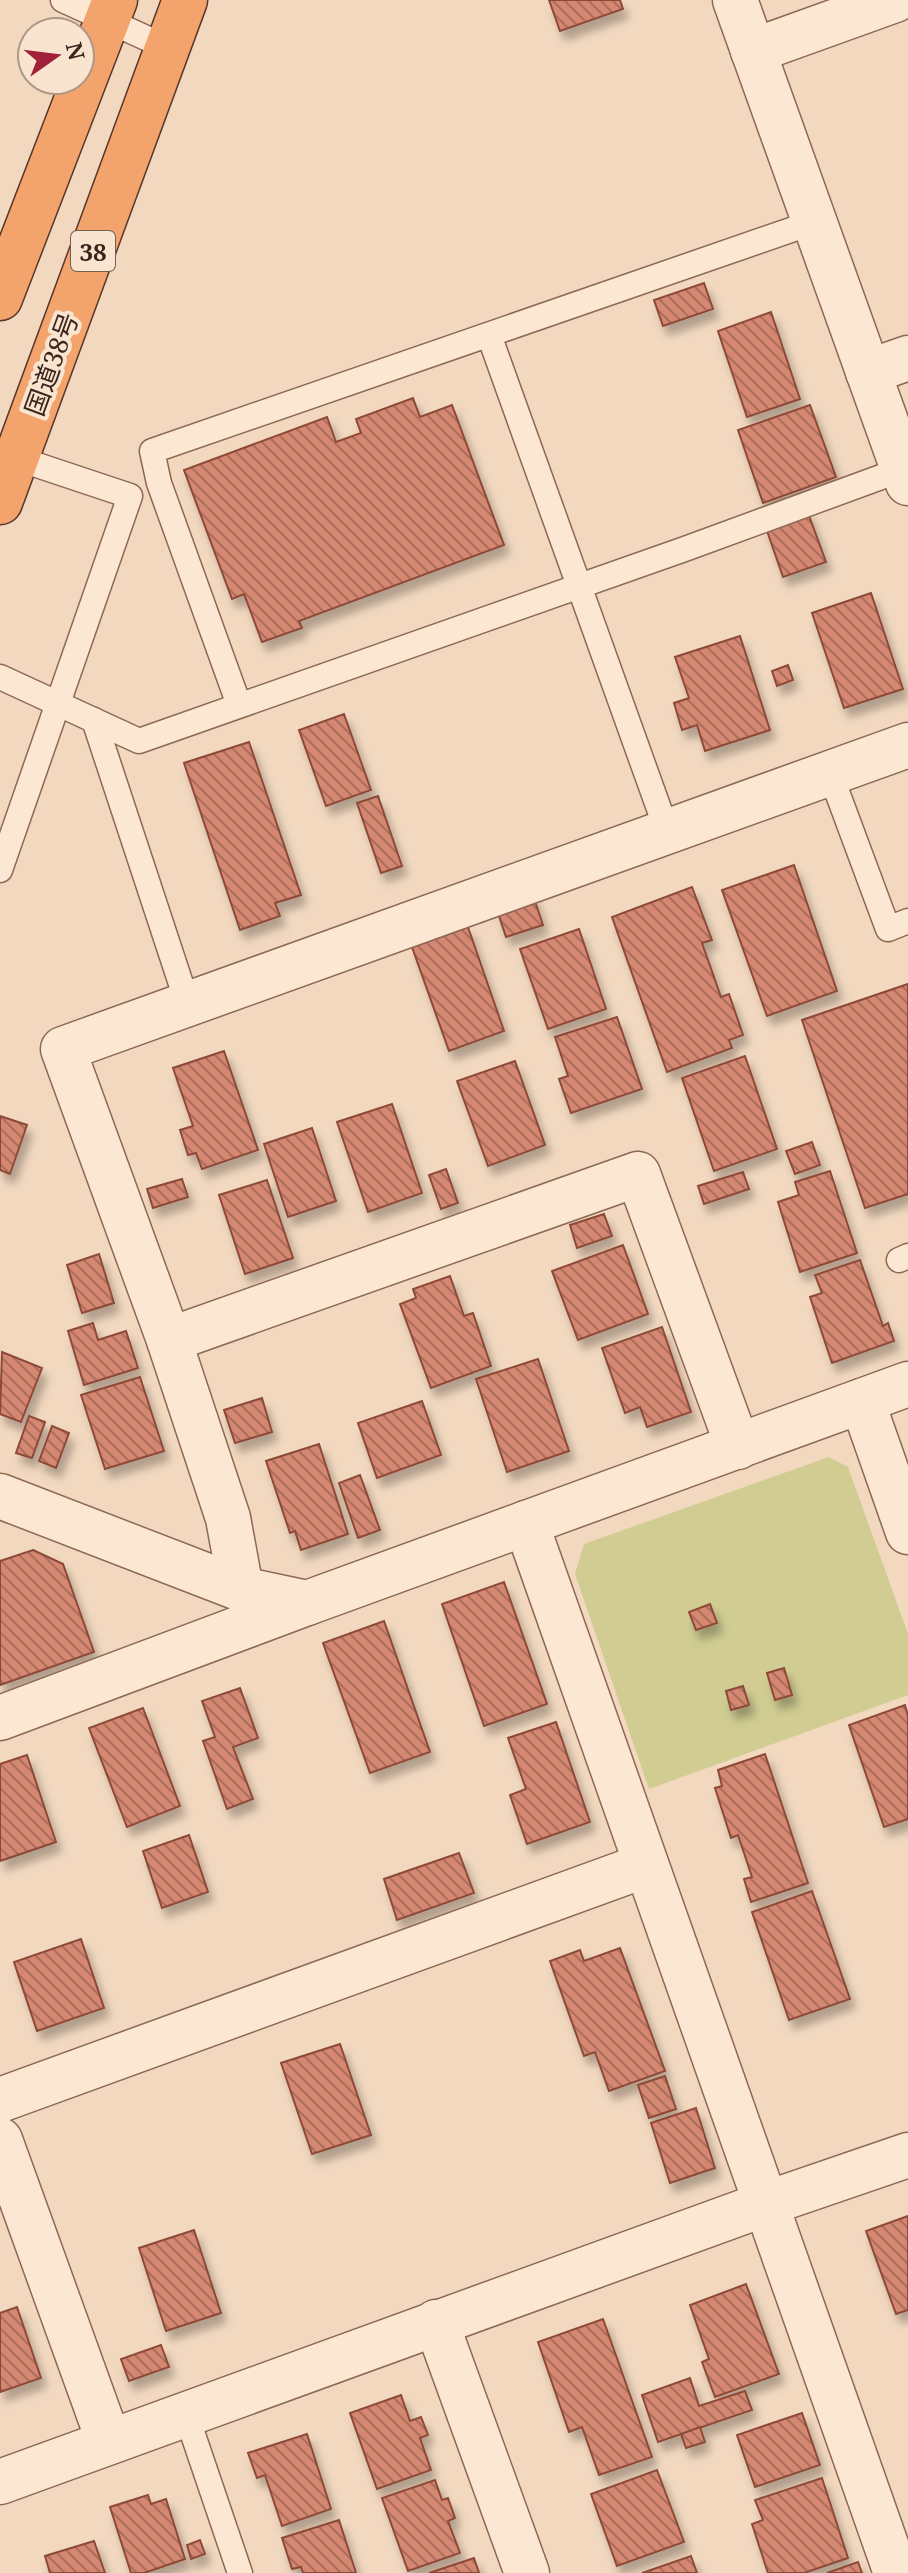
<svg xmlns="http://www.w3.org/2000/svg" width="908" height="2573" viewBox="0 0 908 2573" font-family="'Noto Serif','Noto Sans JP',serif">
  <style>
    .green { fill: #d1cc92 }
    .building { fill: url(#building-back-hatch); stroke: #8d4a39; stroke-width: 2; filter: url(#shadow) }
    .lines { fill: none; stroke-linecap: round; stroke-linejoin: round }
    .service-casing { stroke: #8c6855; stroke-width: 27 }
    .minor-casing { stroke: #8c6855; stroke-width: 47 }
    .tertiary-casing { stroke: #8c6855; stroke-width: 47 }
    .trunk-casing { stroke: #59372a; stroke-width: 47 }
    .service { stroke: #fce7d2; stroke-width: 24 }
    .minor { stroke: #fce7d2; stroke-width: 44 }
    .tertiary { stroke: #fce7d2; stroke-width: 44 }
    .trunk { stroke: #f2a46c; stroke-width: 44 }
    .labels { text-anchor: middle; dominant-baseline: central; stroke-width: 8; stroke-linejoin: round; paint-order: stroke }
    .shield { fill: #f9e4cf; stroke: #735e51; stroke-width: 2 }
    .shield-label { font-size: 24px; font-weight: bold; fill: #3a241b }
    .street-label { font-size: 26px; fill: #3a241b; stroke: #f9e4cf }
  </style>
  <defs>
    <pattern id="building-back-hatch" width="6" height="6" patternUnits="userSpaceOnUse" patternTransform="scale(2)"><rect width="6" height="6" fill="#d48771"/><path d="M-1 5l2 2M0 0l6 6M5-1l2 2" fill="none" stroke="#ad6e5c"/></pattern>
    <filter id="shadow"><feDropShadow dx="5" dy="9" stdDeviation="4" flood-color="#0004"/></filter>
  </defs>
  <rect width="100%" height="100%" fill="#f2d8bf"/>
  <path class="green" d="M829 1457 848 1467 908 1634V1695L649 1789 575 1574 584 1544Z"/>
  <g class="building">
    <path d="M549 0H620L623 9 560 31Z"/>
    <path d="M704 283 713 309 663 326 654 300Z"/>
    <path d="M771 312 800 399 747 417 718 331Z"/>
    <path d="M413 398 420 417 452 405 504 545 299 621 302 628 262 642 244 594 232 599 184 470 327 417 336 442 361 433 356 419Z"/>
    <path d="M810 405 836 477 763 503 738 430Z"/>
    <path d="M807 510 826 562 783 577 765 525Z"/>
    <path d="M871 593 903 689 844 708 812 613Z"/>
    <path d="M740 636 770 730 705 751 697 725 682 730 674 703 689 698 675 657Z"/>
    <path d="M788 665 793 680 777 686 772 671Z"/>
    <path d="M344 714 371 790 326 806 299 730Z"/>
    <path d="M249 742 301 895 275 903 280 916 240 930 184 763Z"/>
    <path d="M378 796 402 866 381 873 357 803Z"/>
    <path d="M794 865 837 991 767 1016 722 890Z"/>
    <path d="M692 887 712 940 702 943 721 997 729 994 743 1035 729 1040 732 1048 667 1072 612 917Z"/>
    <path d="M533 895 543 925 506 937 496 907Z"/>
    <path d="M468 927 504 1031 449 1051 412 947Z"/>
    <path d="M579 929 606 1009 548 1029 520 949Z"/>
    <path d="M908 984V1194L865 1208 802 1020Z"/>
    <path d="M617 1017 642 1089 571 1113 559 1079 568 1076 555 1037Z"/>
    <path d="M224 1051 258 1150 202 1169 196 1153 188 1155 180 1130 193 1126 173 1068Z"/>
    <path d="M745 1056 777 1149 714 1171 682 1078Z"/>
    <path d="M515 1061 545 1145 488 1166 457 1081Z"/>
    <path d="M392 1104 422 1193 368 1212 337 1122Z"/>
    <path d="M0 1116 27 1125 10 1174 0 1170Z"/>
    <path d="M312 1128 336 1201 288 1217 264 1144Z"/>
    <path d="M812 1142 820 1165 795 1174 786 1151Z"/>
    <path d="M446 1169 458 1203 441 1209 429 1175Z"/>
    <path d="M830 1171 857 1253 800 1272 778 1202 799 1195 795 1182Z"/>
    <path d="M743 1172 749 1189 704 1204 698 1186Z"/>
    <path d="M182 1179 188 1197 153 1208 147 1189Z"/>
    <path d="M267 1180 293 1258 245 1274 219 1195Z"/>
    <path d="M604 1214 612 1236 577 1248 570 1225Z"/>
    <path d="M623 1245 648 1314 578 1340 552 1271Z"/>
    <path d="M99 1254 114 1303 82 1313 67 1265Z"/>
    <path d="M860 1260 883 1326 888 1323 894 1341 832 1363 810 1297 822 1293 815 1275Z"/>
    <path d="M450 1276 464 1316 473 1313 491 1366 431 1388 400 1304 416 1298 413 1289Z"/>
    <path d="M93 1323 98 1340 126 1331 138 1368 84 1385 68 1331Z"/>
    <path d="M662 1327 691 1412 647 1427 640 1407 625 1413 602 1348Z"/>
    <path d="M2 1352 42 1368 21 1422 0 1414Z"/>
    <path d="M538 1359 569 1451 507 1472 476 1379Z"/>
    <path d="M140 1377 164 1451 105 1469 81 1395Z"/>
    <path d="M262 1398 272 1432 235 1443 224 1410Z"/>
    <path d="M422 1401 441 1455 377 1478 358 1423Z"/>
    <path d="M29 1416 45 1422 32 1458 16 1453Z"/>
    <path d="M52 1426 69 1433 56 1468 39 1461Z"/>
    <path d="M319 1444 348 1534 301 1550 295 1531 290 1533 266 1461Z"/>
    <path d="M360 1475 380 1530 358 1538 339 1483Z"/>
    <path d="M33 1550 63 1564 94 1652 0 1685V1561Z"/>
    <path d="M504 1582 547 1704 484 1726 442 1604Z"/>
    <path d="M710 1604 717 1623 696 1630 689 1612Z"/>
    <path d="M384 1621 430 1752 370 1773 323 1643Z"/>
    <path d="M784 1668 792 1695 775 1700 767 1673Z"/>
    <path d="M743 1686 749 1705 731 1710 726 1691Z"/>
    <path d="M240 1688 258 1738 233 1747 253 1799 227 1809 203 1741 215 1737 202 1701Z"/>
    <path d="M905 1705 908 1716V1819L884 1827 849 1725Z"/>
    <path d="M143 1708 180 1806 127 1827 89 1728Z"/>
    <path d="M556 1722 590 1822 527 1844 510 1795 526 1789 508 1738Z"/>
    <path d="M765 1754 808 1883 751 1902 744 1879 752 1877 738 1835 731 1838 715 1788 722 1786 718 1770Z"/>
    <path d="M27 1755 56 1842 0 1861V1764Z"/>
    <path d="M189 1835 208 1892 162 1908 143 1851Z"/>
    <path d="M459 1853 474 1893 397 1920 384 1879Z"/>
    <path d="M812 1891 850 1999 789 2020 752 1912Z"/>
    <path d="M81 1939 104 2008 37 2031 14 1962Z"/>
    <path d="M620 1948 665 2071 609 2091 595 2052 584 2056 550 1961 580 1950 584 1961Z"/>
    <path d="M340 2044 371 2135 312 2154 281 2063Z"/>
    <path d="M665 2076 676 2109 649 2118 638 2085Z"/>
    <path d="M696 2108 715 2168 670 2183 651 2123Z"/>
    <path d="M908 2216V2310L896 2314 866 2231Z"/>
    <path d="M194 2230 221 2313 166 2331 139 2248Z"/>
    <path d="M746 2284 779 2374 715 2397 702 2362 709 2359 690 2305Z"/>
    <path d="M17 2307 41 2378 0 2392V2313Z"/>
    <path d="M603 2319 652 2457 599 2475 582 2427 569 2432 538 2342Z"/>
    <path d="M161 2345 169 2367 129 2381 121 2359Z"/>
    <path d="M690 2378 699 2406 745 2391 752 2410 658 2442 642 2395Z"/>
    <path d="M401 2395 410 2421 421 2417 428 2435 420 2438 431 2470 377 2489 350 2413Z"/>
    <path d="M802 2413 820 2465 755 2487 737 2435Z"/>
    <path d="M700 2427 705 2442 686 2448 681 2434Z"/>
    <path d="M307 2434 331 2509 282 2526 265 2475 257 2478 248 2453Z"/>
    <path d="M657 2470 684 2542 617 2566 591 2494Z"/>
    <path d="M822 2478 848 2558 804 2573H768L752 2524 763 2520 755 2500Z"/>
    <path d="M435 2480 442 2500 448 2498 455 2518 448 2521 460 2553 408 2571 382 2498Z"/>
    <path d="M148 2495 151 2504 166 2499 185 2559 144 2573H131L110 2507Z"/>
    <path d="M339 2520 356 2573H303L301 2567 292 2569 282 2538Z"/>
    <path d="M200 2540 205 2554 191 2559 187 2545Z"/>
    <path d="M94 2541 105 2573H50L45 2556Z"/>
    <path d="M691 2556 697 2573H642Z"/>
    <path d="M474 2558 479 2573H429Z"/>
    <path d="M858 2562 862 2573H827Z"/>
  </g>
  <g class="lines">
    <g class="service-casing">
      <g id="service">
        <path d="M63 0 168 48"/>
        <path d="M489 335 667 831"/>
        <path d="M0 677 139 741 682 550 903 469"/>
        <path d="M239 705 159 483 152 451 814 222"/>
        <path d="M94 720 188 1005"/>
        <path d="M830 773 888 929 908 921"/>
        <path d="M0 870 130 496 16 458"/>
        <path d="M899 1260 908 1256"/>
        <path d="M186 2414 240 2573"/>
      </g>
    </g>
    <g class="minor-casing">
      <g id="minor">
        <path d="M753 51 895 0"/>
        <path d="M868 372 908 358"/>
        <path d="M169 1340 638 1174 738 1447"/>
        <path d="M862 1401 908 1532"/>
        <path d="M0 1496 241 1589 307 1603 908 1384"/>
        <path d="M526 1523 896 2573"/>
        <path d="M241 1589 228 1518 169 1340 63 1049 908 745"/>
        <path d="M0 1718 307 1603"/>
        <path d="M0 2100 646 1865"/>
        <path d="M0 2140 109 2442"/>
        <path d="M436 2322 527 2573"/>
        <path d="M0 2482 765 2204 908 2155"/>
      </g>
    </g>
    <g class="tertiary-casing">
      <path id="tertiary" d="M735 0 908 483"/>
    </g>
    <g class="trunk-casing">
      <g id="trunk">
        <path d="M0 298 115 0"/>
        <path d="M0 502 185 0"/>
      </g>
    </g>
    <use href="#service" class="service"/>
    <use href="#minor" class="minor"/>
    <use href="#tertiary" class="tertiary"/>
    <use href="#trunk" class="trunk"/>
  </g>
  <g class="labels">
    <rect class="shield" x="71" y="231" width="44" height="40" rx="6"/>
    <g class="shield-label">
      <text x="93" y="251">38</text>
    </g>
    <g class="street-label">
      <text transform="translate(51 364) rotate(-70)">国道38号</text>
    </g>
  </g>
  <g transform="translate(56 56) rotate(76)"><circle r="38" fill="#f9e4cf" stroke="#ad9787" stroke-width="2"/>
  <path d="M0-6L14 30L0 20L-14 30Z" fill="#a1203a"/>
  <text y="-12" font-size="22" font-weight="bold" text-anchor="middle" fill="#3a241b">N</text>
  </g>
</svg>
